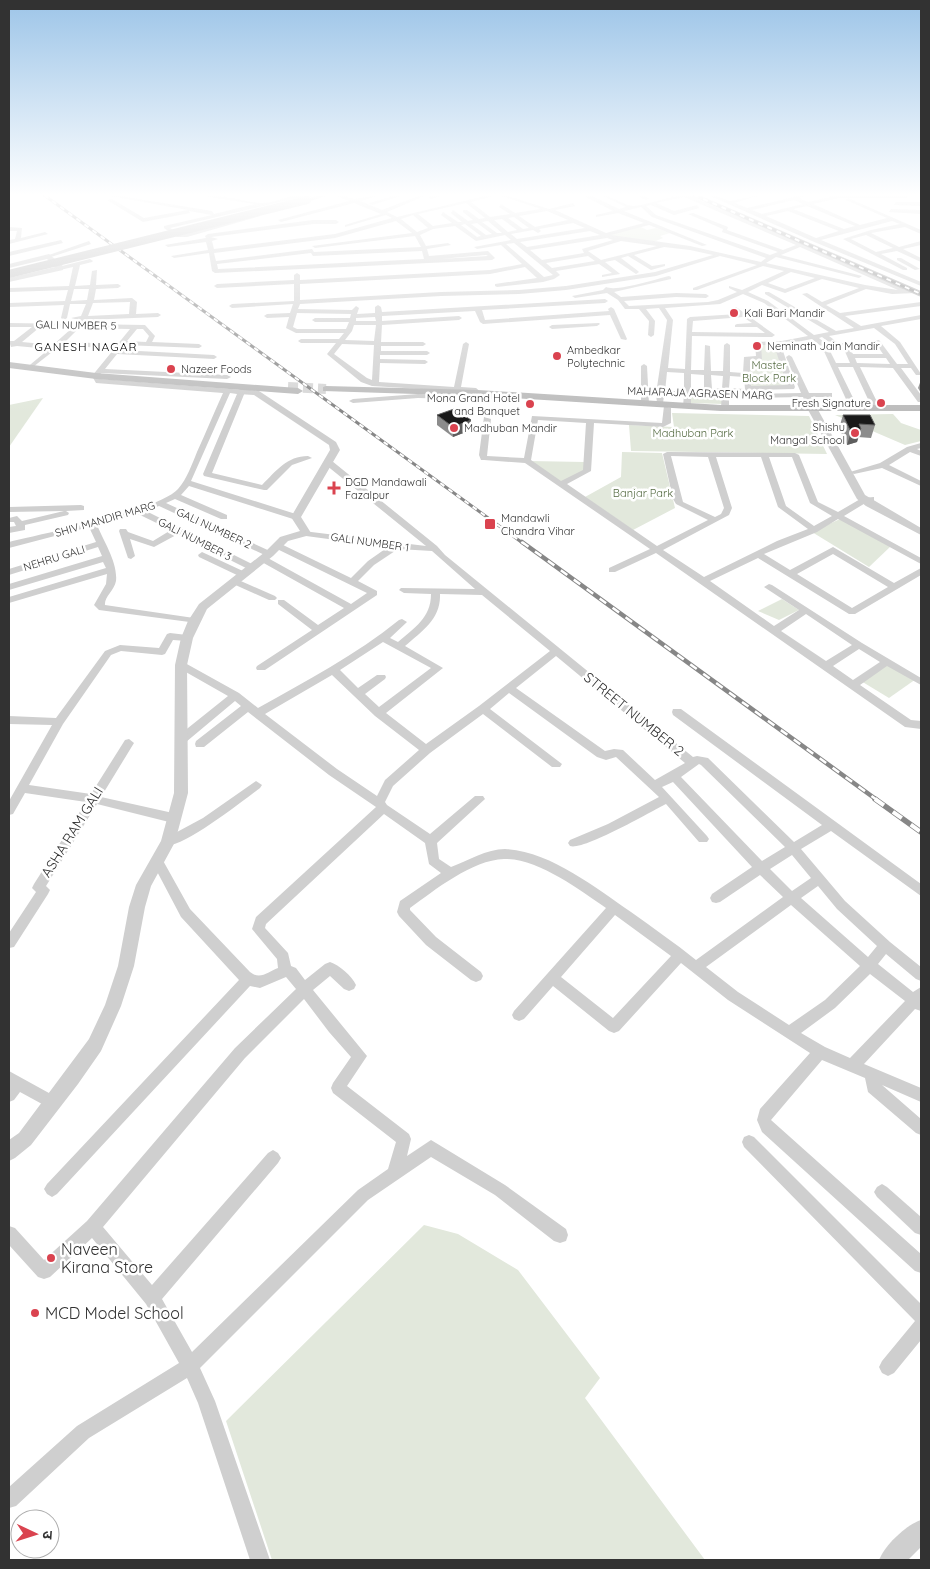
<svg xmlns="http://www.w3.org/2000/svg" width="930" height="1569" viewBox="0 0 930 1569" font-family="Quicksand,'Noto Sans Devanagari',sans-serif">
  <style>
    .green { fill: #e2e8dc }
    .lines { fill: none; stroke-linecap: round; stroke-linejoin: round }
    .secondary-tunnel { stroke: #d6d6d6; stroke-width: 10; stroke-dasharray: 10 5; stroke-linecap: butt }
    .minor { fill: #cfcfcf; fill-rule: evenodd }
    .tertiary { fill: #cfcfcf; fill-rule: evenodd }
    .secondary { fill: #bcbcbc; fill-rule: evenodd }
    .primary { fill: #aaa; fill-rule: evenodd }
    .rail-far2-casing { stroke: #878787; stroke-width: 3 }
    .rail-far1-casing { stroke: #878787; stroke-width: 4.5 }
    .rail-casing { stroke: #878787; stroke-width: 5.5 }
    .rail-far2 { stroke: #fff; stroke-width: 2; stroke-dasharray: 5; stroke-linecap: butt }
    .rail-far1 { stroke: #fff; stroke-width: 2.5; stroke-dasharray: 8; stroke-linecap: butt }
    .rail { stroke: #fff; stroke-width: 4; stroke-dasharray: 11; stroke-linecap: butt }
    .secondary-bridge { stroke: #bcbcbc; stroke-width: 8 }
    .wall { fill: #8c8c8c }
    .shaded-wall { fill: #5e5e5e }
    .building { fill: #191919; stroke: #5e5e5e }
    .poi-dot { fill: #da434f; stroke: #fff; stroke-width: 2 }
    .labels { text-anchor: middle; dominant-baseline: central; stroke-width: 5; stroke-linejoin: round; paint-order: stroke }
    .far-poi-label { font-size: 11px; fill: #323232; stroke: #fff; text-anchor: start }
    .far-street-label { font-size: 11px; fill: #323232; stroke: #fff }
    .far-park-label { font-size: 11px; fill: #556b42; stroke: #fff }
    .far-neighbourhood-label { font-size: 12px; letter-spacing: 1px; fill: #000; stroke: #fff }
    .street-label { font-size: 14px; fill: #323232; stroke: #fff }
    .near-poi-label { font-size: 16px; fill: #323232; stroke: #fff; text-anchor: start }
  </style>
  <rect width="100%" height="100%" fill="#fff"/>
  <g class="green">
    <path d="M639 226 647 230 656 228 670 233 660 236 663 238 651 243 607 235Z"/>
    <path d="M758 344H772L777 346 790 386 749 387 748 358 762 359Z"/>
    <path d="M725 391 724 404 689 403V393Z"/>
    <path d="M43 398 9 447V405Z"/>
    <path d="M672 413 809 416 827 454 631 451 629 425 674 427Z"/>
    <path d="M893 414 901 423 921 430V441L905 445 835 415Z"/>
    <path d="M622 452 662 453 675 508 633 530 585 497 621 477Z"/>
    <path d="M529 461 585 462V470L561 482Z"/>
    <path d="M840 519 891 546 869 567 812 532Z"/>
    <path d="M782 599 799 610 779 620 758 611Z"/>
    <path d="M888 662 916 679 889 698 861 681Z"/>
    <path d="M424 1225 458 1234 518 1270 600 1378 585 1398 705 1560H272L226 1421Z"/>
  </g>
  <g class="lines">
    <path class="secondary-tunnel" d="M288 387 326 389"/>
    <g class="minor">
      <path d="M105 195H114L212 211 214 214 255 204 209 197 207 195C225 195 244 202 261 203 276 204 298 189 315 196L280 202 170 228 180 234H185L257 214 260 216 187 237H177L164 228V226L212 215 189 211 190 213 143 222 107 200 112 199 144 218 188 210Z"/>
      <path d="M335 195H341L354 199 380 195 360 201 382 210 421 195H427L387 212 397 217 489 195H497L471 202 490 217 510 214 499 207 501 204 515 213 541 209 499 195H505L549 209 573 203 575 206 555 210 606 233 644 223 618 213 596 217V215L613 211 586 197V195H590L619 209 626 207 601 195C612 195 623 206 634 206 652 204 670 195 688 195L801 243H806V245L903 288 904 290H918V292L916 293 892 294 866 289 826 305 840 313 921 302V306L845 316 861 326 921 315V319L881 326 900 342 921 374 920 375H916L911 368H901L921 395V402H918L893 368 860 367 880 408 873 410 853 367H838L858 408 851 410 822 347 812 339 781 345 795 387 794 389 750 390 752 394 801 393 786 357 789 355 792 357 809 393H832V397H811L813 402 809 404H806L803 397 750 398 745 393 729 392V408L725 410 721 408 722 392 691 394V406L687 408 683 406 684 395 664 396 663 403H657L656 394 667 320 659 308 646 309 655 321 654 335 651 337 648 335 649 321 639 309H625L618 300 607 293 575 298 572 296 603 290 606 287C617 292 656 279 669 276L671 277V279L614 292 621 297 676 293 706 294 709 296 706 298 676 297 624 301 629 306 708 302 718 300 737 292 729 288V286L742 290 784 271 763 266 697 290H693V288L757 265 720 256 656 276 566 290 519 294 441 296 300 304 298 309 352 310 356 306 359 308 357 314 375 313V307L378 305 381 307 382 312 605 299 608 301 605 303 482 310 485 320 609 311 608 309 611 307 614 309 627 339 626 340 621 339 610 315 483 324 480 322 475 311 382 316V321L459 316 462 318 459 320 382 325 381 342H423L426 344 423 346H381V351H427L430 353 427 355H380V359L425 360 428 362 425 364 380 363 379 382 454 387 463 344 466 342 469 344 461 387 476 388 482 393 478 395 471 392 372 386 361 382 328 355 327 354 336 343H301L298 341 301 339H339L344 333H296L286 328 289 317 267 318 264 316 267 314 290 313 293 304 232 308 229 306 232 304 294 301V284L217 288 214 286 217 284 294 280V275L297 273 300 275V280L490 270 522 264 501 245 477 249 474 247 511 240 505 235 476 241 455 226 433 229 420 235 426 246 448 243 451 245 427 249 429 256 488 251 495 258 492 260 215 273 212 271 209 253 174 258 171 256 208 250 206 242 168 247 165 245 206 238 205 236 208 234 313 220H336L339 222 336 224H313L211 237 218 239 212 241 214 249 335 234 392 218 386 215 345 227V225L381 214 354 203 281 222 278 220 349 201ZM684 197 796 245 783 250 727 230 728 227 693 213 688 214 723 229 722 232 778 252 770 255 656 215 646 206 651 205 674 215 699 208 697 205 674 211 656 203ZM466 203 485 218 479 219 467 210H463V212L473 220 468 221 453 210 451 213 462 222H458L443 212 441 215 452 223 433 226 418 214ZM641 207 652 217 766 258 761 262 690 246 611 235 649 225 702 246 707 245 624 211ZM547 211 568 220 535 227 519 216ZM413 215 428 228 417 232 401 219ZM514 217 529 228 523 229 508 218ZM502 219 517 230 508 232 494 220ZM396 221 412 233 312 246 315 248 415 236 421 247 314 252 312 249 216 261 214 253 335 238ZM488 221 502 233H497L482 222ZM477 223 492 234 486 235 471 224ZM573 223 585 228 517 239 511 234 533 230 538 233 541 231 539 229ZM465 224 481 236 477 237 461 225ZM590 231 600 235 527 247 520 242ZM607 238 613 240 582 249 584 253 542 260 530 250ZM621 241 657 246 601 260 588 251ZM514 243 553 275 544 277 506 244ZM664 247 690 250 713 255 655 272 566 286 519 290 441 292 300 300V284L490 274 525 267 537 278 495 284V286L497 287 543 282 554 279 560 275 556 271 599 264 612 273 602 275V277L620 274 619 273 605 262 615 260 636 274 639 272 638 271 621 258 628 256 651 270 665 266V264L652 266 634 255ZM800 247 898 290 865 285 766 263 776 257 859 278 862 276 781 255ZM422 251 424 259 218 269 217 264 311 253 313 256ZM486 255 488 256 440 259ZM588 256 595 261 552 268 546 263ZM791 272 815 278 785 289 768 283ZM822 279 859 288 822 302 807 293 802 294 854 328 836 331 769 292H765V294L829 332 814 335 768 301 748 292 762 285 785 293ZM743 294 764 303 808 336 782 341 755 342 756 356 744 357 743 373 730 372V345L727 343 724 345 723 371H711L710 346 705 345 704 370H691L692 336 772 337 775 335 736 307 733 309 738 314 690 317 687 319 685 369 668 368 673 320 665 308 720 304ZM297 313 351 314 350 318H315L312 320 315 322H349L346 329H297L293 327ZM375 317 376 321H356V318ZM743 317 752 323 737 324 735 325V327H757L765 333 692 332 693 321ZM354 325H376L374 341 345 340 352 331ZM874 328 895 344 908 364H897L879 340 874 341 883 354H853L847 344 837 342 829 336ZM822 337 833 345 843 347 850 363H836L827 345 819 338ZM342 344 374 345 372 380 367 378 334 354ZM761 345H774L787 385 751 386 750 360 762 359ZM855 358H886L890 364 857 363ZM667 372 684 373V390L665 392ZM691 374 704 375V389L691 390ZM711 375 723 376 722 388 712 389ZM730 376 744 377 745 389 729 388Z"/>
      <path d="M397 195H404L372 205 369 203Z"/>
      <path d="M435 195H444L431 199 428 197Z"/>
      <path d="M636 195H642L649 198 646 200Z"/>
      <path d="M708 195H714L730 201 760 195 735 203 747 208 802 195H809L799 198 808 202 839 195H909L907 198H848L921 230V234L905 227 871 233 899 247 921 241V245L903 249 921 258V262L897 251 881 254 907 268V270H903L843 239 871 230 900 224 892 221 821 240 921 282V286L812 241ZM839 198H848L846 200 887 218 860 225 813 204ZM794 200 803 204 762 214 752 210ZM807 206 855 226 844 229 793 209ZM788 211 839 231 816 238 766 216ZM866 235 893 248 876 252 851 239Z"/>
      <path d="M896 202H921V206L894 205Z"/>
      <path d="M891 209 921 210V214L889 212Z"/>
      <path d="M9 227 22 228 21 238 45 232 48 234 9 244V240L15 239 17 231H9Z"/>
      <path d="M61 240 63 243 9 256V252Z"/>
      <path d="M89 241 91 244 51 257 46 256Z"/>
      <path d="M897 258H901L920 269 915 270 897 260Z"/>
      <path d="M90 259 93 261 92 262 80 265 75 286 90 285 92 271 97 270 96 285 118 284 121 286 118 288 96 289 94 300 132 298 137 302 136 314 158 313 161 315 158 317 85 320 82 324 145 325 155 336 152 342 199 344 202 346 199 348 124 345 120 350 214 355 217 357 214 359 117 354 105 369 227 375 231 377 227 379 101 373 100 376 101 379 244 390 245 392 212 473 262 485C276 471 287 456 308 456L312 458 292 465 267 490H264L204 476 203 474 237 394 230 393 191 481 299 515V519H293L189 486 181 495 227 515V519H221L175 499 166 503 272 552 273 554 269 557 159 506 146 511 254 565V569H248L178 534 154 547 130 539 135 556 131 559 128 558 119 531 120 529H126L128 532 153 541 171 530 138 514 97 525C104 542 118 563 116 581 114 591 104 597 105 605L194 618 197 619V623L99 610 94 605 106 584 107 574 9 603V597L106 568 103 562 9 590V584L102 556 98 547 9 575V569L96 542 89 527 9 548V542C41 534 160 510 178 489 187 479 192 464 197 452 206 432 214 413 223 393L96 383 92 376 114 349 61 345 33 367 30 365 31 364 49 349 17 346 11 347 9 341H14L32 327H9V323L76 324 79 320 71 318 81 316 86 304H70L67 318 64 320 61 318 64 305 9 307V303L65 301 68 290 9 292V288L69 286 73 267 60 270 58 269V267ZM74 289H89L87 300 71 301ZM130 302 129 314 88 316 93 303ZM40 327 72 328 53 345 22 342ZM79 328 130 329 117 345 66 341ZM137 329H143L149 336 146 342 127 341Z"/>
      <path d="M599 323 600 324 597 326 552 329 549 327 552 325Z"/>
      <path d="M644 364 647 366 649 404 645 406 641 404V366Z"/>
      <path d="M418 394 490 396 494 398 490 400 418 398 353 403 349 401 353 399Z"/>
      <path d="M664 406 671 408V423L663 427 594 423 591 471 567 484 657 546 708 520 676 504 673 499 663 454 667 452 795 453 799 455 818 502 838 512 862 498 874 497V501L867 502 844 516 921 558V564L838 519 817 532 764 554 790 570 833 547 894 583 921 568V575L855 614H849L758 558 710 581 774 626 799 610 764 587 769 584 772 585 862 643 921 678V685L887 666 860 685 911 720 921 721V729L905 727 656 553 615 572H609V568L650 549 525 463 484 460H481L479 455 484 417 491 419 487 456 524 458 532 416 662 423ZM538 420 586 423 583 470 561 481 531 460ZM671 456 708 457 724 508 721 514 715 517 683 502ZM716 457H761L778 507 808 529 777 541 704 577 663 550 729 515 732 508ZM769 457H792L810 503 832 516 814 526 786 506ZM833 554 888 587 852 608 797 574ZM806 614 852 645 826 661 781 631ZM859 649 880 662 853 680 833 666Z"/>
      <path d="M921 443V448L917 449 921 451V456L910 452 889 465 921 481V486L882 468 854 474 850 472 880 463 907 447Z"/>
      <path d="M326 461H332L437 546 445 555 693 757 697 756 708 758 794 842 822 825 673 715 672 712 673 709H681L921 884V896L831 831 801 849 845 901 890 942 921 967V981L916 979 886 954 878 964 913 992 921 987V1011L915 1009 864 1064 921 1088V1102L882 1085 921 1119V1135L916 1133 868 1092 865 1078 822 1060 771 1120 921 1254V1273L915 1271 762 1132 757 1120 760 1109 810 1053 728 1000 681 963 619 1031 614 1033 609 1031 553 986 524 1019 519 1021 514 1019 512 1015 514 1011 606 908C580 890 537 858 504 859 472 860 435 890 410 908V910L436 937 481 972 483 976 481 980 476 982 471 980 426 945 399 916 397 912 400 901 441 873 429 864 425 843 384 814 266 924 265 928 288 953 291 966 296 968 305 980 325 964 330 962C339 965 352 976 356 985L354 989 349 991 344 989 330 976 313 990 367 1056 347 1086 409 1134 411 1139 407 1156 431 1140 436 1143 505 1185 566 1229 568 1235 566 1241 560 1243 554 1241 495 1195 431 1157 368 1200 200 1368 215 1401 270 1560H250L198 1403 187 1378 89 1438 16 1506 9 1508V1487L77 1426 179 1363 146 1304 92 1238 50 1277 44 1279 38 1277 9 1245V1226L15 1228 44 1260 87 1221 235 1048 296 989 286 977 260 988 250 986 57 1194 52 1197 47 1194 44 1189 47 1184 239 980 181 917 151 860 153 857 157 855 161 857 190 909 250 972C260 980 268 972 278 968L277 959 252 929 256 917 376 807 329 775 248 712 204 747H196L195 744 196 741 241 706 235 701 186 742H178L177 739 178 736 228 696 177 667 176 665 177 663H185L239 693 258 708C306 681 356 655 399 620L402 619 407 622 390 638 398 642C414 628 431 618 431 594L404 593 399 590 401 588 475 589 432 551 398 549 374 565 358 581 377 591V595L265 670H257L256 668 257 666 312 630 278 604V600H284L318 625 344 608 260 561V557H266L351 604 367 593 275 548V544H281L351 578 368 561 388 547 306 536 302 533 303 531 426 546 326 465ZM440 594 482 595 550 651 479 706 426 744 386 713 443 668 405 646C422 631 441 619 440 594ZM383 642 431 668 379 707 365 694 385 679 386 677 385 675H377L358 688 340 670ZM556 656 685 763 655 780 623 750 614 749 605 751 516 688ZM332 675 375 716 419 750 385 780 377 796 337 769 265 714ZM509 693 597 757 606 760 616 757 659 797 608 824 570 840 568 843 570 846C583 851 650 812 666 804L699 842H707L709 839 707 836 662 787 673 782 752 867 712 894 710 898 712 902 716 903 720 902 760 875 783 897 696 960C675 943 653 928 631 912 596 888 550 851 505 849 487 849 467 861 451 867L439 859 437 843 485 799 483 796H475L430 834 387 805 385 802 393 786 430 753 483 714 552 767H560L562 764 490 709ZM699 764 701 765 785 847 762 861 681 777ZM792 855 811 878 792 891 770 869ZM818 886 837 909 877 946 868 957 801 898ZM791 905 860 966 825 1000 789 1025 738 992 706 967ZM615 915 671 956 613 1018 561 977ZM870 974 905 1001 850 1058 825 1047 801 1033 835 1008ZM304 999 329 1032 351 1057 333 1083 331 1088 333 1093 396 1142 388 1169 358 1190 192 1352 162 1299 278 1163 281 1158 278 1153 273 1150 268 1153 152 1285 103 1227 245 1058Z"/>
      <path d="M81 505 84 506V510L66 511 69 513 68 515 25 525V530L9 533V527L16 526 14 522H9V518L17 516 22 521 64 511 9 512V507Z"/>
      <path d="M202 552 245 572 247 574 242 577 239 576 199 557 198 555Z"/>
      <path d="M234 578 275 596 277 598 275 600H269L231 583 229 581Z"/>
      <path d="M170 633 187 635 192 638 187 641 173 640 165 654 162 655 121 651 111 655 63 724 29 785 91 794 125 740 129 739 134 743 101 797 173 813 177 815 179 818 177 821 173 823 97 804 46 886 50 890 48 894 14 947 9 948V933L36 892 32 888 34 884 86 802 25 793 13 814 9 815V801L52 725 9 724V716L56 718 105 651 120 645 159 648 167 634Z"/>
      <path d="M256 781 262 785 260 788C245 799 180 851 164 845L162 842 164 839 203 818Z"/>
      <path d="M9 1071 58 1098 60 1103 58 1108 53 1110 20 1092 14 1100 9 1102Z"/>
      <path d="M749 1135 754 1137 921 1304V1340L894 1373 888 1376 882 1373 879 1367 882 1361 915 1321 744 1147 742 1142 744 1137Z"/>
      <path d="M882 1184 887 1187 921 1217V1235L915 1233 877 1197 874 1192 877 1187Z"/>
    </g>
    <g class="tertiary">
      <path d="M49 254 63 266V270L9 282V278L55 267 47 259 9 268V264Z"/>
      <path d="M241 389 259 391 336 442 340 450 301 517 311 533 310 535 288 541 273 556 207 609 193 638 187 665 188 793 175 842 151 886 145 907 134 966 121 1006 101 1051 78 1084 31 1145 15 1158 9 1161V1140L19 1133 89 1039 105 1005 118 966 129 907 136 885 161 841 174 793 175 665 181 638 188 621 199 604 265 552 280 537 300 531 291 517 330 450 329 445 254 395 238 394V390Z"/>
      <path d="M812 405 817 408 865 495 921 528V535L866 506 857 499 807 408Z"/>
      <path d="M921 1520V1547L908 1560H879C885 1545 906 1525 921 1520Z"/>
    </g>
    <g class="secondary">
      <path d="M320 195H329L307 202 304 200Z"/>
      <path d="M9 362 96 373 298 388 303 391 298 394 96 379 9 368Z"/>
      <path d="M326 386 478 390 721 405H921V411H721L478 396 323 391V387Z"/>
    </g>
    <path class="primary" d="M689 195H699L921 291V297Z"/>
    <g class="rail-far2-casing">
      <g id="rail-far2">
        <path d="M44 195 524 544"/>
        <path d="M694 195 921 294"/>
      </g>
    </g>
    <g class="rail-far1-casing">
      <path id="rail-far1" d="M522 542 877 800"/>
    </g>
    <g class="rail-casing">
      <path id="rail" d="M875 799 921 832"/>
    </g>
    <use href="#rail-far2" class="rail-far2"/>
    <use href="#rail-far1" class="rail-far1"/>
    <use href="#rail" class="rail"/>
    <path class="secondary-bridge" d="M9 274 307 200"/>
  </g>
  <g class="wall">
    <path d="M921 380V393L918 388Z"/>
    <path d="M437 415 471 420V430L453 437 437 425Z"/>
    <path d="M843 415 875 425 871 438 858 437 857 442 847 445 839 428Z"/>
  </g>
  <g class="shaded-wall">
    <path d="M471 420V430L453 437V427Z"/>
    <path d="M861 429 857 442 847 445 851 432Z"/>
  </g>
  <g class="building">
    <path d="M454 409 471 420 453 427 437 415Z"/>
    <path d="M843 415H870L875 425 859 424 861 429 851 432Z"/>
  </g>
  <linearGradient id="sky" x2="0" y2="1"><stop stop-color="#9dc5e8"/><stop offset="0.47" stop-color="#fff"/><stop offset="1" stop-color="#fff" stop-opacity="0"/></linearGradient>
  <rect width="930" height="414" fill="url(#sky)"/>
  <g class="poi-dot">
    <circle cx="734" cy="313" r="5"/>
    <circle cx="757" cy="346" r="5"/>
    <circle cx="557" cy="356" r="5"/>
    <circle cx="171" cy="369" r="5"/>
    <circle cx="881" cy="403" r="5"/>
    <circle cx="530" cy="404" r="5"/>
    <circle cx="454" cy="428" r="5"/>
    <circle cx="855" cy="433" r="5"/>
    <path d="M331.5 480.5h5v5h5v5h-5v5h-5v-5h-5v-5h5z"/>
    <rect x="484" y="518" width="12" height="12" rx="2.5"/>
    <circle cx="51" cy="1258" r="5"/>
    <circle cx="35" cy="1313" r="5"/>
  </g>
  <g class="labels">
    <g class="far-poi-label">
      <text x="744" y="313">Kali Bari Mandir</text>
      <text x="767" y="346">Neminath Jain Mandir</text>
      <text x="567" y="350">Ambedkar<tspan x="567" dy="13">Polytechnic</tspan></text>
      <text x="181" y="369">Nazeer Foods</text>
      <text x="520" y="398" text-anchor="end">Mona Grand Hotel<tspan x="520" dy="13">and Banquet</tspan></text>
      <text x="871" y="403" text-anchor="end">Fresh Signature</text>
      <text x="845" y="427" text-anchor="end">Shishu<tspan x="845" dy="13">Mangal School</tspan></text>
      <text x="464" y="428">Madhuban Mandir</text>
      <text x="345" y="482">DGD Mandawali<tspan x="345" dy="13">Fazalpur</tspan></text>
      <text x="501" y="518">Mandawli<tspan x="501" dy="13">Chandra Vihar</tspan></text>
    </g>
    <g class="far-street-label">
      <text transform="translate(76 325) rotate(1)">GALI NUMBER 5</text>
      <text transform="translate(700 393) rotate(2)">MAHARAJA AGRASEN MARG</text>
      <text transform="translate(105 519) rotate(-16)">SHIV MANDIR MARG</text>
      <text transform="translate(214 528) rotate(25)">GALI NUMBER 2</text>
      <text transform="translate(195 539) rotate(27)">GALI NUMBER 3</text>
      <text transform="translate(370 542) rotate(8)">GALI NUMBER 1</text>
      <text transform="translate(54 558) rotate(-17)">NEHRU GALI</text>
    </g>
    <g class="far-park-label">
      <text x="769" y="365">Master<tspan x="769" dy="13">Block Park</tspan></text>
      <text x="693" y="433">Madhuban Park</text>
      <text x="643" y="493">Banjar Park</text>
    </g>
    <g class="far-neighbourhood-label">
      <text x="86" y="346">GANESH NAGAR</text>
    </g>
    <g class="street-label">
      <text transform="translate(634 714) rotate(39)">STREET NUMBER 2</text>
      <text transform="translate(72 832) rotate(-58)">ASHA RAM GALI</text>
    </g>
    <g class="near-poi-label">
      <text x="61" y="1249">Naveen<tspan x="61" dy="18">Kirana Store</tspan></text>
      <text x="45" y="1313">MCD Model School</text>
    </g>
  </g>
  <rect width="930" height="1569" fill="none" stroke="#323232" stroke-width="20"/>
  <g transform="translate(35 1534) rotate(94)"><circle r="24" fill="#ffffff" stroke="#adadad"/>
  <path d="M0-4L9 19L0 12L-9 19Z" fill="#da434f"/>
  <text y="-8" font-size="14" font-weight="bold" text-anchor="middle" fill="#323232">उ</text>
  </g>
</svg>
